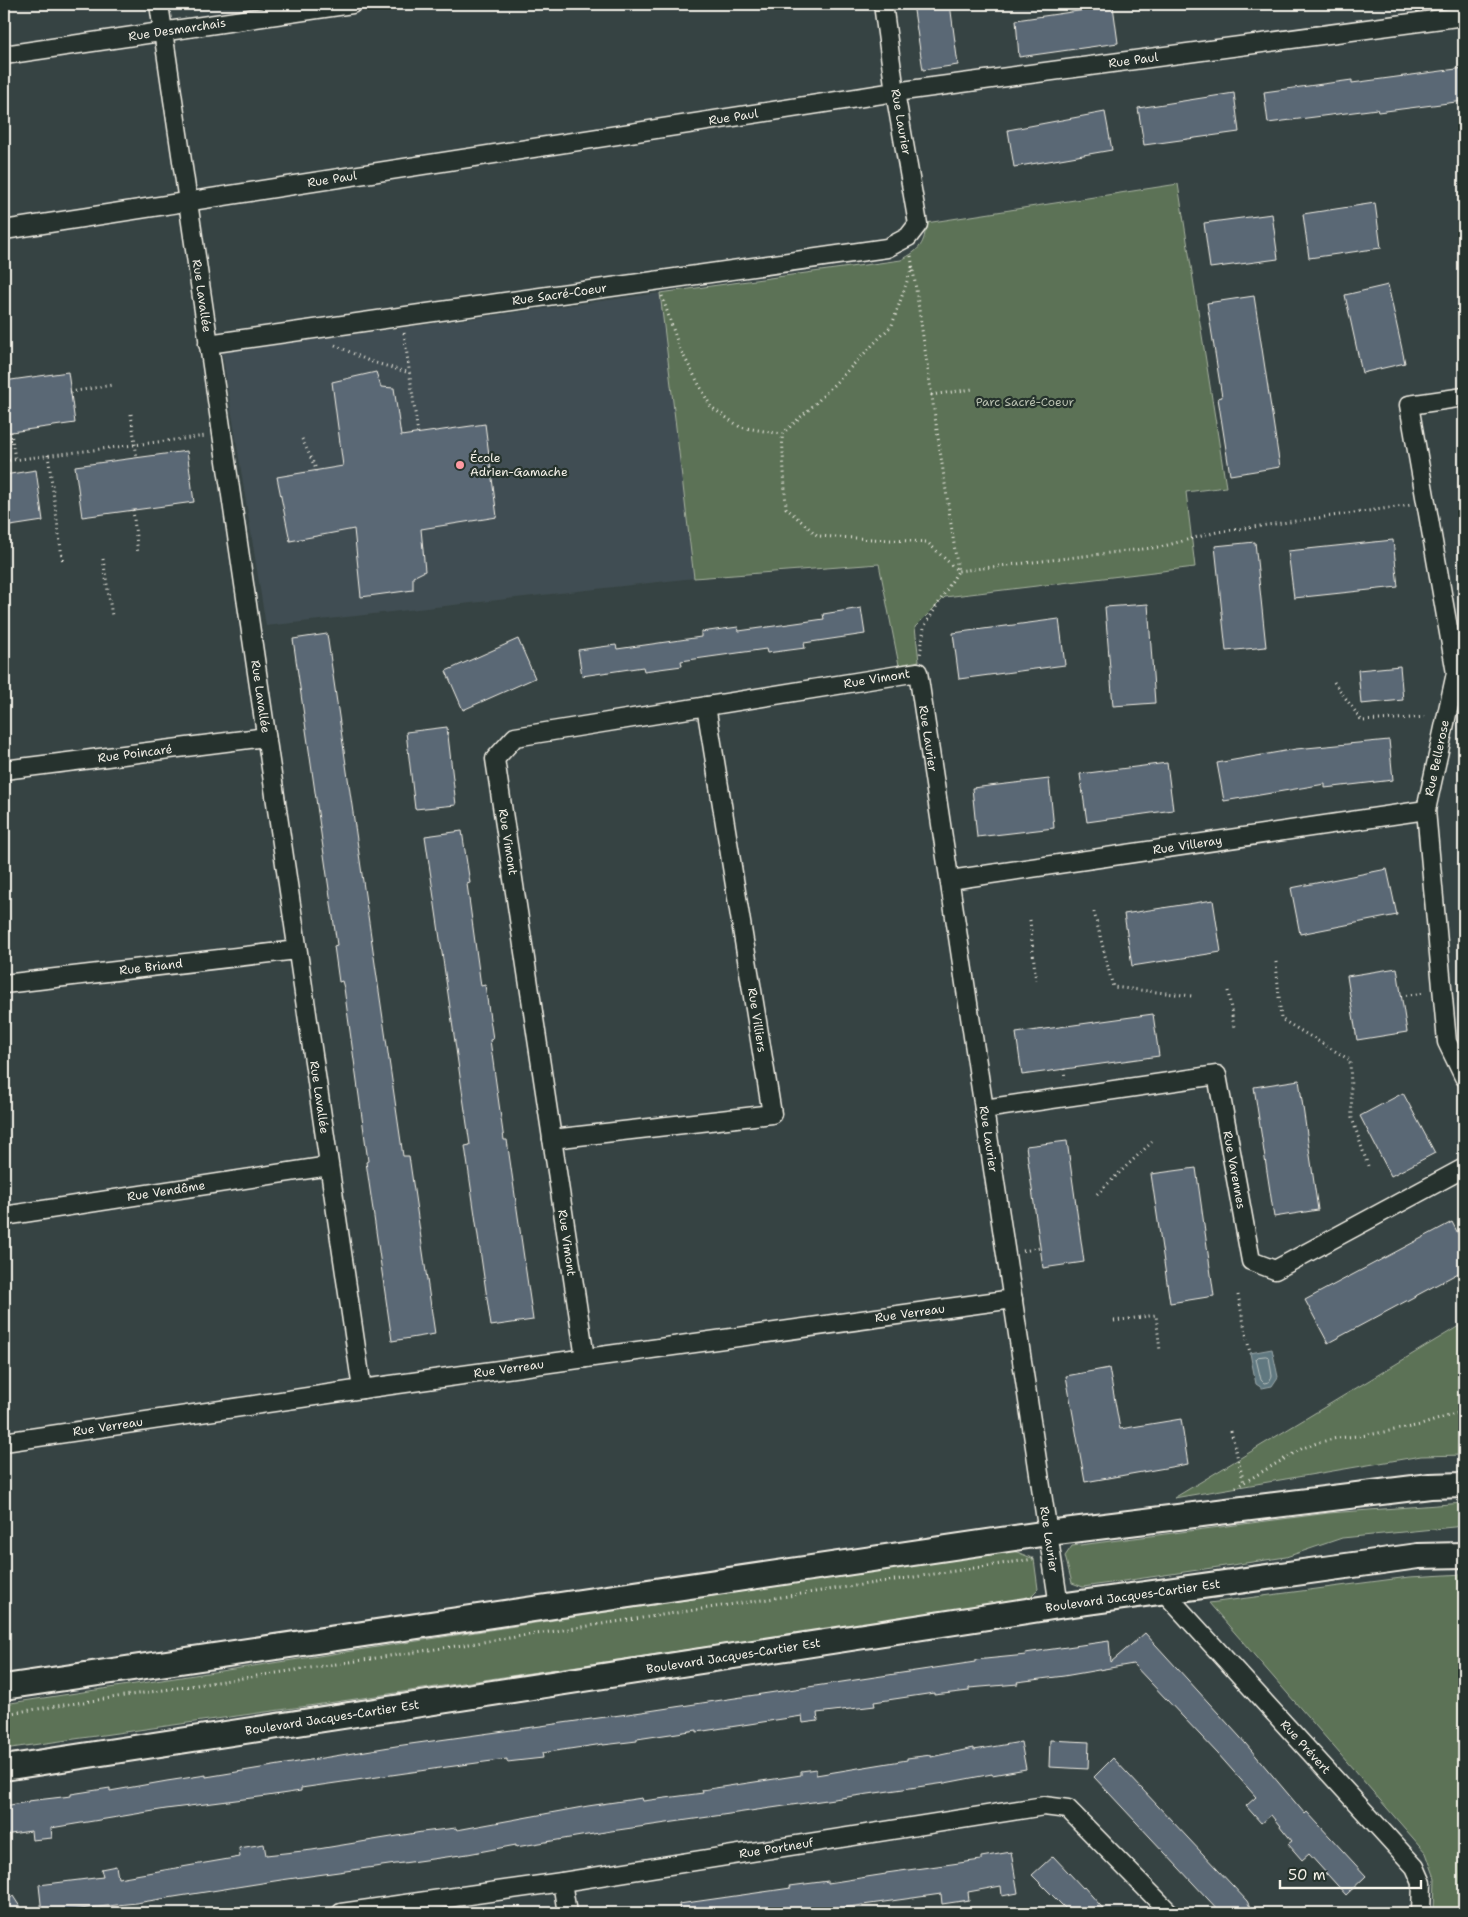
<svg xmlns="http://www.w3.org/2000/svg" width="1468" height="1917" viewBox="0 0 1468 1917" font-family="'Shantell Sans',sans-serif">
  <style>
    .built { fill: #414e52 }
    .green { fill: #5b7257; stroke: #a8b2a0 }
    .water { fill: #607880; stroke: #9ba8aa }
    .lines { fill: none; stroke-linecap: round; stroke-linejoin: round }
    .shore { stroke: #b9c1be; stroke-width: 1 }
    .building { fill: #5a6875; stroke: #f4f1e8 }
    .street-casing { stroke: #f4f1e8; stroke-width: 21 }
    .secondary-casing { stroke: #f4f1e8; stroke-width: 28 }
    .path { stroke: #f4f1e8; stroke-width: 3; stroke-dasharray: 1 4; stroke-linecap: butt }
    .street { stroke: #26332d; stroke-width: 18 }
    .secondary { stroke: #26332d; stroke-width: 24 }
    .poi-dot { fill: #ff9aa2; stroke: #26332d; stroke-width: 2 }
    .labels { text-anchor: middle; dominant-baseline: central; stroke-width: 4.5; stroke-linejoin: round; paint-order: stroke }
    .street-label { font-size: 12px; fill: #f4f1e8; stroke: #26332d }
    .park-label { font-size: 12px; fill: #b7beae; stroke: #26332d }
    .poi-label { font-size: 12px; fill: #f4f1e8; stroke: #26332d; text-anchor: start }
  </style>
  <rect width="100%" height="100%" fill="#364343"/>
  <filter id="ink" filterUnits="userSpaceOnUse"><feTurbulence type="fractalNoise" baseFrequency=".02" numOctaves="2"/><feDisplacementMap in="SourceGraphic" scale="10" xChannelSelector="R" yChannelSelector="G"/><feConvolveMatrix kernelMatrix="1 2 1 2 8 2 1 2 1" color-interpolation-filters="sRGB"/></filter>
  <g filter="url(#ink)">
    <path class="built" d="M660 293 694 578 266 626 222 352Z"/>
    <g class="green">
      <path d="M1178 184 1226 487 1186 492 1195 567 945 597 915 627 919 661 899 665 879 564 694 578 660 293 901 260C920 250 925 244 926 223Z"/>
      <path d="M1464 1323V1455L1421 1456 1174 1498Z"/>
      <path d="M1464 1503V1526L1342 1538 1286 1557 1083 1587 1072 1583 1065 1556 1072 1546 1329 1513Z"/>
      <path d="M1007 1551 1017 1552 1034 1559 1038 1589 1028 1599 315 1705 4 1749V1704Z"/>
      <path d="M1464 1574V1913H1434L1435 1878 1426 1853 1209 1603 1409 1577Z"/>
    </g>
    <path class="water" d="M1272 1349 1278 1377 1272 1386 1262 1388 1256 1384 1250 1353Z"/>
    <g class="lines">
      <path class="shore" d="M1266 1356 1269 1357 1272 1376 1269 1382 1264 1383 1261 1380 1256 1359 1258 1357Z"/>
    </g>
    <g class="building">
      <path d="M913 4H950L958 65 923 70Z"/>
      <path d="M1113 6 1118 43 1019 57 1016 20Z"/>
      <path d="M1464 68V101L1378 112 1377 109 1268 123 1264 92 1352 80V83Z"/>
      <path d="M1234 93 1239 132 1144 145 1138 108Z"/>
      <path d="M1105 112 1112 150 1014 167 1008 130Z"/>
      <path d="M1375 203 1381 248 1309 258 1303 214Z"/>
      <path d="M1272 214 1278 259 1210 268 1204 223Z"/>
      <path d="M1388 285 1405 363 1362 373 1345 295Z"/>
      <path d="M1254 296 1280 467 1230 475 1218 398 1222 397 1207 303Z"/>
      <path d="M68 372 75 423 4 433V381Z"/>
      <path d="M376 372 381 387 394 388 401 436 485 424 497 517 421 529 425 571 413 577V590L361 597 354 529 290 541 277 477 343 466 332 382Z"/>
      <path d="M187 451 194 502 82 517 75 466Z"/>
      <path d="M36 470 43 521 4 527V475Z"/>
      <path d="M1393 540 1398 587 1294 598 1288 551Z"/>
      <path d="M1255 542 1266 647 1226 651 1215 546Z"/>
      <path d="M1148 604 1155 703 1113 706 1105 607Z"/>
      <path d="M861 608 865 634 804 643 805 648 767 653 766 649 681 661 682 666 644 671 643 667 582 676 578 650 616 645 617 649 701 637V632L738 627 739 631 824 619 823 614Z"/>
      <path d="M1059 619 1065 665 959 679 953 633Z"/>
      <path d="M327 634 403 1156H409L435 1334 392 1341 366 1162 368 1161 344 988 342 981 339 982 334 946 337 945 336 938 293 639Z"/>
      <path d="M518 639 535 678 463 710 446 671Z"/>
      <path d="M1400 666 1403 700 1361 704 1358 670Z"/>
      <path d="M447 727 456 805 415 809 406 732Z"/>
      <path d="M1389 740 1393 780 1325 788V784L1224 801 1217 763 1296 749Z"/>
      <path d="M1167 763 1173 810 1087 822 1080 774Z"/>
      <path d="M1049 779 1054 828 977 837 972 788Z"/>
      <path d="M462 831 470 883 467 884 481 986 485 985 493 1039 490 1040 504 1140H507L533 1320 491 1326 465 1146 470 1145 425 836Z"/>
      <path d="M1387 869 1397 915 1300 934 1291 888Z"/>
      <path d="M1213 900 1221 952 1132 966 1124 914Z"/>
      <path d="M1397 968 1407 1032 1357 1040 1347 976Z"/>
      <path d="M1153 1014 1159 1056 1022 1075 1016 1033Z"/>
      <path d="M1299 1080 1318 1210 1274 1217 1254 1087Z"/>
      <path d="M1403 1093 1435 1153 1391 1176 1360 1116Z"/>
      <path d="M1067 1141 1084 1262 1043 1268 1026 1146Z"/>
      <path d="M1196 1168 1214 1296 1170 1303 1151 1174Z"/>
      <path d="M1452 1222 1464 1245V1270L1328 1343 1305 1300Z"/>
      <path d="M1109 1368 1120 1429 1181 1419 1188 1464 1085 1482 1066 1376Z"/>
      <path d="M1145 1633 1240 1737 1305 1814 1307 1812 1366 1876 1346 1895 1309 1854 1302 1860 1288 1844 1292 1841 1271 1815 1261 1823 1246 1806 1256 1797 1218 1754 1133 1664 1064 1676 1017 1682 1018 1684 969 1688V1691L934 1695V1693L874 1702 875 1706 817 1713 818 1721 803 1723 802 1716 697 1732V1730L637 1739V1741L603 1745V1744L542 1753 543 1758 507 1762V1759L447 1767 301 1788V1791L267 1796 166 1809 51 1828 52 1838 32 1840 31 1831 4 1835V1806L28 1802V1801L71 1796V1794L110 1788V1791L167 1781 206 1775V1777L396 1746 642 1712 975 1662V1660L1026 1655 1025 1653 1109 1641 1111 1662Z"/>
      <path d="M1050 1740 1089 1742 1088 1769 1049 1767Z"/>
      <path d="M1021 1742 1026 1769 992 1775V1774L945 1783 611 1831 516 1847V1845L468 1854 281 1880 136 1903 42 1913 39 1885 103 1877 101 1869 116 1866 118 1878 240 1857 239 1848 264 1844 266 1855 312 1850 422 1832 456 1828 457 1830 588 1806 642 1798 643 1801 703 1793 702 1790 801 1775V1771L816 1769V1775L907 1760V1758L931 1755V1757L974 1748V1750Z"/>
      <path d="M1113 1758 1247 1901 1253 1913H1221L1094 1777Z"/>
      <path d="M1011 1852 1018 1893 1002 1896 1001 1886 968 1892 969 1900 942 1904 941 1894 806 1913H680L679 1904 791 1888 790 1886 828 1881V1883L886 1874V1873L981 1860V1857Z"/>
      <path d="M1053 1856 1083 1888 1084 1887 1107 1913H1070L1032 1875Z"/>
      <path d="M13 1896 24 1913H4V1902Z"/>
    </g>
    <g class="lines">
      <g class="street-casing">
        <g id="street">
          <path id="s1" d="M159 4 362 1389"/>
          <path id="s2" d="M4 55 352 4"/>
          <path id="s3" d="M4 230 895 92 1464 16"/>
          <path id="s4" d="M208 344 887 248 908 237 918 224 895 92 883 4"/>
          <path d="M1464 397 1409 405 1456 673 1426 810 1447 1042 1464 1077"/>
          <path id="s5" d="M4 770 266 737"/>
          <path id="s6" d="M950 880 1426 810"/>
          <path id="s7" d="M4 984 297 950"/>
          <path id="s8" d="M984 1109 1217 1075 1251 1261 1275 1270 1464 1168"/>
          <path d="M552 1139 772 1114 706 706"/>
          <path id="s9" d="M4 1216 329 1166"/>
          <path id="s10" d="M585 1358 495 759 515 737 918 672 1059 1606"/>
          <path id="s11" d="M4 1442 362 1389 1013 1299"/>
          <path id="s12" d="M1164 1592 1415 1867 1422 1883 1421 1913"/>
          <path d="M562 1882 567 1913"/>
          <path id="s13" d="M341 1913 562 1882 1044 1806 1068 1809 1170 1913"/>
        </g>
      </g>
      <g class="secondary-casing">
        <g id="secondary">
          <path d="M4 1687 1048 1533 1430 1486 1464 1485"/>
          <path id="s14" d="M4 1768 1059 1606 1418 1556 1464 1555"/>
        </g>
      </g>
      <g class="path">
        <path d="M911 256 958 571 924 627 920 656"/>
        <path d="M912 267 892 325 815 404 782 434 786 508 818 536 927 542 958 571 1160 547 1217 532 1411 505"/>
        <path d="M662 296 679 347 711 407 740 427 782 434"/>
        <path d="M404 333 418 434"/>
        <path d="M335 345 369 361 410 373"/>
        <path d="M70 392 112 385"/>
        <path d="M931 395 973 389"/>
        <path d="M131 414 137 458"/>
        <path d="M11 432 15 459"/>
        <path d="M302 439 317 471"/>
        <path d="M48 455 63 564"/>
        <path d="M4 461 206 436"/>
        <path d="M133 510 138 554"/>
        <path d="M103 559 112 616"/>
        <path d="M1334 682 1362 721 1428 717"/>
        <path d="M1094 912 1113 987 1192 996"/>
        <path d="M1030 920 1036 983"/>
        <path d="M1276 962 1281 1019 1350 1060 1352 1118 1369 1169"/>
        <path d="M1228 991 1234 1027"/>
        <path d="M1401 996 1425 993"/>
        <path d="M1064 1069 1065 1079"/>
        <path d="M1097 1194 1152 1142"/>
        <path d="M1023 1251 1040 1248"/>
        <path d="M1238 1295 1250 1353"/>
        <path d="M1114 1321 1156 1315 1160 1351"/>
        <path d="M1231 1431 1244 1483"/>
        <path d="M1236 1487 1303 1448 1317 1443 1337 1438 1368 1435 1421 1425 1464 1411"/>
        <path d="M4 1714 1034 1559"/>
      </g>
      <use href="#street" class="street"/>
      <use href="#secondary" class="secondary"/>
    </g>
  </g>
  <circle class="poi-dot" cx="460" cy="465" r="5"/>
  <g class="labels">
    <g class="street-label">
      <text stroke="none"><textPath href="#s2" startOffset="175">Rue Desmarchais</textPath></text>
      <text stroke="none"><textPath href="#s3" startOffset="1142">Rue Paul</textPath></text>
      <text stroke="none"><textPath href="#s3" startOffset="738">Rue Paul</textPath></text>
      <text transform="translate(901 122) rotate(80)">Rue Laurier</text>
      <text stroke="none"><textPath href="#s3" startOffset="332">Rue Paul</textPath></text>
      <text stroke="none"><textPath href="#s1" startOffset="295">Rue Lavallée</textPath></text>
      <text stroke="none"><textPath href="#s4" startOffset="355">Rue Sacré-Coeur</textPath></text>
      <text stroke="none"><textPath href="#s10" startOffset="1002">Rue Vimont</textPath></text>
      <text stroke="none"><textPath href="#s1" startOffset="700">Rue Lavallée</textPath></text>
      <text stroke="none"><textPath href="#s10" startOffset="1111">Rue Laurier</textPath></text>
      <text stroke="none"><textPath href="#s5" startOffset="132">Rue Poincaré</textPath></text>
      <text transform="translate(1437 758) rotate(-78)">Rue Bellerose</text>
      <text transform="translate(508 842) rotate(81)">Rue Vimont</text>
      <text stroke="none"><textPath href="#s6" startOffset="240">Rue Villeray</textPath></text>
      <text stroke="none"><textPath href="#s7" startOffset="148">Rue Briand</textPath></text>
      <text transform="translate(757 1020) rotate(81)">Rue Villiers</text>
      <text stroke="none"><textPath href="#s1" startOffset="1105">Rue Lavallée</textPath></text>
      <text stroke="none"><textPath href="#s10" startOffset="1516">Rue Laurier</textPath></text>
      <text stroke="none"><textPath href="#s8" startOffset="332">Rue Varennes</textPath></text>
      <text stroke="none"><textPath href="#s9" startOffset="164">Rue Vendôme</textPath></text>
      <text transform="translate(567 1243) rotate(82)">Rue Vimont</text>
      <text stroke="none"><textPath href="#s11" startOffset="915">Rue Verreau</textPath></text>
      <text stroke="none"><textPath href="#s11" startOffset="510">Rue Verreau</textPath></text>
      <text stroke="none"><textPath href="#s11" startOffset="105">Rue Verreau</textPath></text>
      <text stroke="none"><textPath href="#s10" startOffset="1921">Rue Laurier</textPath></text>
      <text stroke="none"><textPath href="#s14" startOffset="1142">Boulevard Jacques-Cartier Est</textPath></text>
      <text stroke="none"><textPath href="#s14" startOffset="738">Boulevard Jacques-Cartier Est</textPath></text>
      <text stroke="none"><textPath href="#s14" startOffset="332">Boulevard Jacques-Cartier Est</textPath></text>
      <text stroke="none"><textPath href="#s12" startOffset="210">Rue Prévert</textPath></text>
      <text stroke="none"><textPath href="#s13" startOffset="440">Rue Portneuf</textPath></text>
    </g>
    <g class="park-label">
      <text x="1025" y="402">Parc Sacré-Coeur</text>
    </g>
    <g class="poi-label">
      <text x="470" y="458">École<tspan x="470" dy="14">Adrien-Gamache</tspan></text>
    </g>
  </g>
  <rect width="1468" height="1917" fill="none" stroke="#26332d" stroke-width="20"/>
  <rect x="10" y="10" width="1448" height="1897" fill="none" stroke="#f4f1e8" stroke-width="2" filter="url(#ink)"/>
  <path d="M1280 1880v8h141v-8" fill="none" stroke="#f4f1e8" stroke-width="2.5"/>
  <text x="1288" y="1880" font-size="15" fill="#f4f1e8" stroke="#26332d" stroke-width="4" paint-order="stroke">50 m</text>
</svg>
